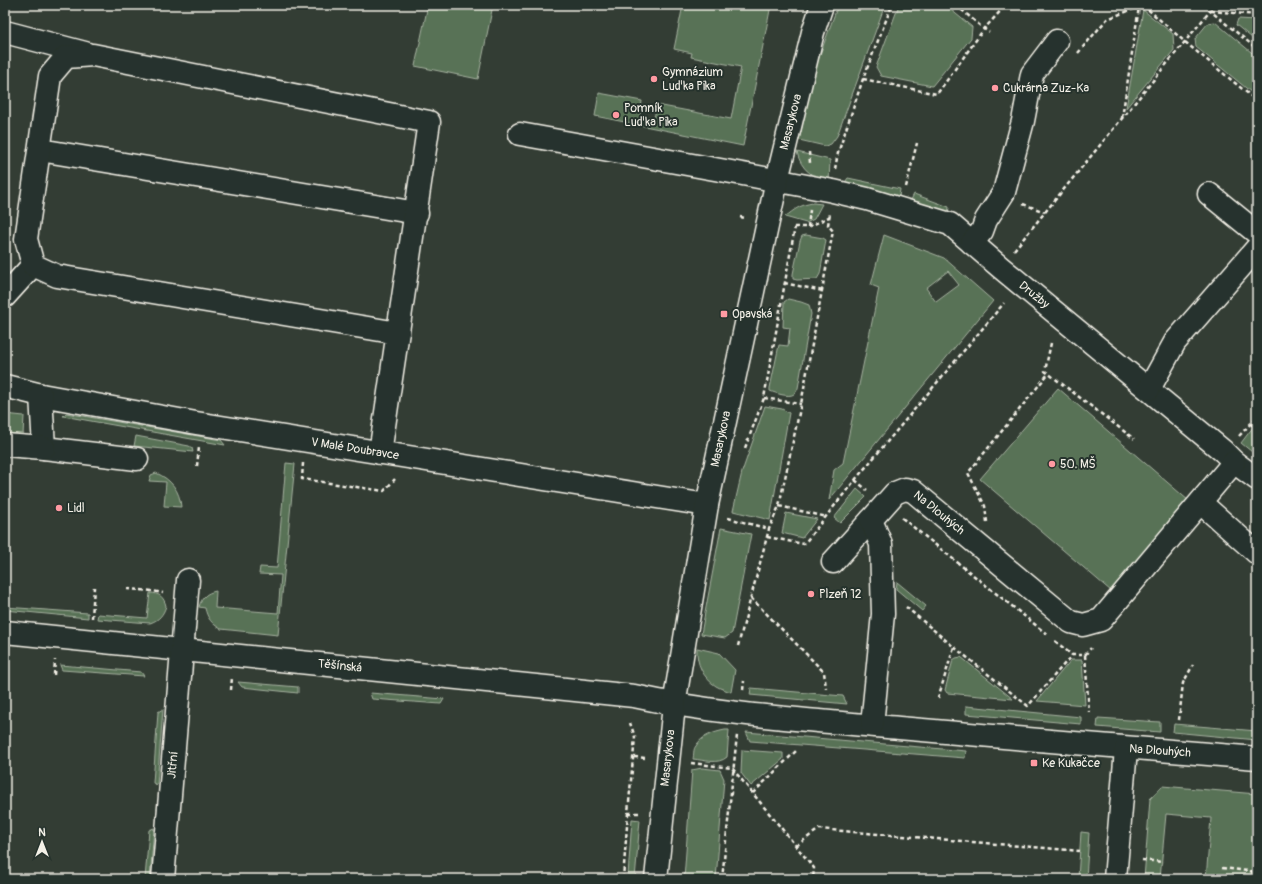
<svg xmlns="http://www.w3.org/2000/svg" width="1262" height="884" viewBox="0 0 1262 884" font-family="Pangolin,sans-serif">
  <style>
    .green { fill: #597257; stroke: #a6b2a0; fill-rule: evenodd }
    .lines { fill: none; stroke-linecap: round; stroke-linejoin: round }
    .minor-casing { stroke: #f4f1e8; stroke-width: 25 }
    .path { stroke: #f4f1e8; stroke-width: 2.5; stroke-dasharray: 4 3; stroke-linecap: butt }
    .minor { stroke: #26332d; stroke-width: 22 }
    .poi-dot { fill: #ff9aa2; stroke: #26332d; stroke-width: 1.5 }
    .labels { text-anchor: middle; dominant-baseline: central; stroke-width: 4; stroke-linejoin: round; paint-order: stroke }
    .poi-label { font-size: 12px; fill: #f4f1e8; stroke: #26332d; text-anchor: start }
    .street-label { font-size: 12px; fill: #f4f1e8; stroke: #26332d }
  </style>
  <rect width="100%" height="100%" fill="#333d34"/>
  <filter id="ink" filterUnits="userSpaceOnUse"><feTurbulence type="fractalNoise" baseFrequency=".025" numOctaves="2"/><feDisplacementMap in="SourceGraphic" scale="8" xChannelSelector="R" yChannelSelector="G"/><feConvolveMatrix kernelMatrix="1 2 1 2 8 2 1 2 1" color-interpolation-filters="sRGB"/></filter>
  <g filter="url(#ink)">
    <g class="green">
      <path d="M428 5H493L478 79 415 66Z"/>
      <path d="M683 5H771L743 146 595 116 599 93 642 101 640 116 654 118 657 105 731 119 741 67 691 57 692 53 674 49Z"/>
      <path d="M838 5H885L837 136 831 144 825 146 799 140 814 71Z"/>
      <path d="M899 5H945L972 27 971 38 932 86 881 76 876 67Z"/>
      <path d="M1143 10 1173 34 1174 50 1126 108Z"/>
      <path d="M1238 19 1257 20V42L1236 25Z"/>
      <path d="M1215 22 1257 57V97L1196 47 1195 39 1208 23Z"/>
      <path d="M797 152 830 160 829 183C813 177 801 170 797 152Z"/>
      <path d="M848 178 900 189 899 197 843 185Z"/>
      <path d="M914 194 949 207 948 215 911 200Z"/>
      <path d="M813 203 822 204 814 219 806 223 785 217C795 209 800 205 813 203Z"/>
      <path d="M806 235 823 238 826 240 820 274 817 279 797 280 793 279V274L800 241 802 236Z"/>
      <path d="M884 235 944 258 993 301 829 500 834 470 843 463 879 288 871 285ZM948 271 959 285 936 302 926 288Z"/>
      <path d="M788 299 801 302 809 305 811 314 798 388C797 390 796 393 794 394 789 398 775 393 770 391V388L779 345 788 346 790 328 783 327 784 302Z"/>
      <path d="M1058 388 1189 501 1111 591 980 479Z"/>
      <path d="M765 406 782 409 789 413 770 520 733 511 742 472Z"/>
      <path d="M66 413 221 440 225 445 63 416Z"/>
      <path d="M5 414 24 416 23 435 5 433Z"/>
      <path d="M1257 422V456L1241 443Z"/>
      <path d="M136 436 189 446 192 448 193 452 134 446Z"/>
      <path d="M286 463 295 464 278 635 221 629C212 624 207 618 205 608L199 607C202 597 206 593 216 591L215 608 278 613 281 575 259 574 260 567 277 568Z"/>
      <path d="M156 473C171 479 180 491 181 507L164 506 166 482 149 481 151 475Z"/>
      <path d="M857 489 866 497 840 523 834 518Z"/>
      <path d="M786 513 817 519 802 538 782 533Z"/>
      <path d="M721 528 751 534 732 633 725 638 701 634Z"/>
      <path d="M897 582 926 606 922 611 896 589Z"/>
      <path d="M150 593C159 593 164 597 166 606 163 615 159 620 150 623L97 619 98 614 147 618Z"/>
      <path d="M5 607 88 613V618L5 610Z"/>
      <path d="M697 648 719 653 735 670 731 692C726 690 721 689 716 686 703 678 696 663 697 648Z"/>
      <path d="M961 657 1013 699 947 693 945 690 953 660 956 658Z"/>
      <path d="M1071 660H1082L1085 705 1037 701Z"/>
      <path d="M60 665 141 672 144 676 62 670Z"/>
      <path d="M238 682 298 687V693L242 687Z"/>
      <path d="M751 688 843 696 847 704 750 695Z"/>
      <path d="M370 693 444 699 441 704 372 699Z"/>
      <path d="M966 706 1081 717V724L966 714Z"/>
      <path d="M163 709 157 785 153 783 158 712Z"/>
      <path d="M1098 718 1160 722V732L1097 727Z"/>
      <path d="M1174 724 1257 731V740L1173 732Z"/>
      <path d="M725 730H729L727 757C718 765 704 760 693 759 694 755 693 749 696 746 701 736 715 732 725 730Z"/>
      <path d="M746 732 966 751 965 758 750 741Z"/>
      <path d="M742 750 783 753V759L751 786 741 773Z"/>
      <path d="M702 768 720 770 724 779 716 879H684L692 770Z"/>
      <path d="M1162 786 1257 794V879H1206L1211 818 1166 814 1160 879H1144L1150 799Z"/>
      <path d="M632 819 640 820 635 879H631L628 876Z"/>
      <path d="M154 828 150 879H145L149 830Z"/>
      <path d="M1081 832 1089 833 1086 879H1078Z"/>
    </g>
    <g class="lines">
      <g class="minor-casing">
        <g id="minor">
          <path d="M5 32 85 53"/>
          <path d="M520 134 748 175 833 191 867 199 950 224 1000 267 1223 451 1234 462 1257 479"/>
          <path d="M40 150 417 213"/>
          <path d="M1209 194 1257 233"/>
          <path d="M972 243 982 231 986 220 1004 192 1023 121 1032 74 1057 41"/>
          <path d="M5 296 33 265"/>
          <path d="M5 386 41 395 196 423 707 505"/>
          <path d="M1149 389 1175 342 1257 248"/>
          <path d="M41 395 44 448 137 459"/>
          <path d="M5 445 44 448"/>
          <path d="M380 453 429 122 93 55 66 57 50 76 26 239 33 265 57 276 398 333"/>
          <path d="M1201 503 1257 553"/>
          <path d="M833 562 871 520"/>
          <path d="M5 632 634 696C720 715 811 720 899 728 1018 738 1138 749 1257 758"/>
          <path d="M872 725 883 614 881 544 871 520 895 493 905 489 913 491 1071 622 1083 625 1101 620 1234 462"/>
          <path d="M163 879 188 580"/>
          <path d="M656 879 674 705 707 505 777 180 813 32 822 5"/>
          <path d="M1115 879 1126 749"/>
        </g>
      </g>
      <g class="path">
        <path d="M956 5 984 29 1006 5"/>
        <path d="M1143 5 1185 42 1257 101"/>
        <path d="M1203 5 1257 49"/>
        <path d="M1211 11 1257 15"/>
        <path d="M1078 53 1107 19 1139 7"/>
        <path d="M863 79 937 94 984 29 989 32"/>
        <path d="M1122 118 1139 7 1141 5"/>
        <path d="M809 152 810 163"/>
        <path d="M835 169 838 153 863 79 892 5"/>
        <path d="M906 187 917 143"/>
        <path d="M1023 204 1045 212"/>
        <path d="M740 217 746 218"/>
        <path d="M794 227H808L829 217"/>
        <path d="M808 227 810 210"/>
        <path d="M1014 250 1215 5"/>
        <path d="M784 283 823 291"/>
        <path d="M1051 343 1045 371 1134 439"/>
        <path d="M764 398 801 404"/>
        <path d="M1251 425H1257"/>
        <path d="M1239 436 1257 417"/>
        <path d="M745 448 764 398 795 227"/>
        <path d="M303 463 302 479 384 491 395 479"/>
        <path d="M197 466 199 447"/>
        <path d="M855 480 867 490"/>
        <path d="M779 506 827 517"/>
        <path d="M728 518 769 529"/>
        <path d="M902 518 1048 635"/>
        <path d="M987 522 985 506 968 473 1048 374"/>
        <path d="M767 537 804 544 855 480 1004 303"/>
        <path d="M127 589 153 591 163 593"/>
        <path d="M751 598 824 672 826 688"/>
        <path d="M906 607 954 647 938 698"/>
        <path d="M92 618 94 587"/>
        <path d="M1055 641 1072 655"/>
        <path d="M738 646 769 529 779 506 801 404 833 231 828 225 830 213"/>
        <path d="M954 647 1028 706 1072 655H1085L1091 648"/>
        <path d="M1085 655 1089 712"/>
        <path d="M54 675 55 660"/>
        <path d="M231 690 232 677"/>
        <path d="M743 690 744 681"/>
        <path d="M1179 720 1183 683 1193 665"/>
        <path d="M634 757 646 758"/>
        <path d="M691 763 732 768 814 868 813 879"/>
        <path d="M753 793 797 750"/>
        <path d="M628 813H639"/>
        <path d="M796 846 819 829 1080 851"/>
        <path d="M1142 860 1163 862"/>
        <path d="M1222 868 1257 872"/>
        <path d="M623 879 628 813 635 737 630 723"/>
        <path d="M722 879 737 735"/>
      </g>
      <use href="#minor" class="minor"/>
    </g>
  </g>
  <g class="poi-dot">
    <circle cx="654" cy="79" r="4"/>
    <circle cx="995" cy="88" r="4"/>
    <circle cx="616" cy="115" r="4"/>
    <rect x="720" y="310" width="8" height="8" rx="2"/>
    <circle cx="1052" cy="464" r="4"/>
    <circle cx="59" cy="508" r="4"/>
    <circle cx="811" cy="594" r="4"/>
    <rect x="1030" y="759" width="8" height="8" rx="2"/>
  </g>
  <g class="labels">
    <g class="poi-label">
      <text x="662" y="72">Gymnázium<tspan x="662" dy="14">Luďka Pika</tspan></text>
      <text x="1003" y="88">Cukrárna Zuz-Ka</text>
      <text x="624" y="108">Pomník<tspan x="624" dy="14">Luďka Pika</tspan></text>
      <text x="732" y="314">Opavská</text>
      <text x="1060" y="464">50. MŠ</text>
      <text x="67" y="508">Lidl</text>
      <text x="819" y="594">Plzeň 12</text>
      <text x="1042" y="763">Ke Kukačce</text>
    </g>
    <g class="street-label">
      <text transform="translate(791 122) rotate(-76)">Masarykova</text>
      <text transform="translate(1034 295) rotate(39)">Družby</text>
      <text transform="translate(721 439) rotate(-78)">Masarykova</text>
      <text transform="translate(355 449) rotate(9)">V Malé Doubravce</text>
      <text transform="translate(939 513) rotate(39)">Na Dlouhých</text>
      <text transform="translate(340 666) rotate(6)">Těšínská</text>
      <text transform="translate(1160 751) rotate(4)">Na Dlouhých</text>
      <text transform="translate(668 758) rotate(-84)">Masarykova</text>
      <text transform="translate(173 765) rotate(-85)">Jitřní</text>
    </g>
  </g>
  <rect width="1262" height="884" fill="none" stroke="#26332d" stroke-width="20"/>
  <rect x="10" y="10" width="1242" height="864" fill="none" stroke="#f4f1e8" stroke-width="1.5" filter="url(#ink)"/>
  <g transform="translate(42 842)" stroke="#26332d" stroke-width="3" paint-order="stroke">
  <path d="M0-3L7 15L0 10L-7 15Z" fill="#f4f1e8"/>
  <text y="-6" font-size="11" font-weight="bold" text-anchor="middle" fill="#f4f1e8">N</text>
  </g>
</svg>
